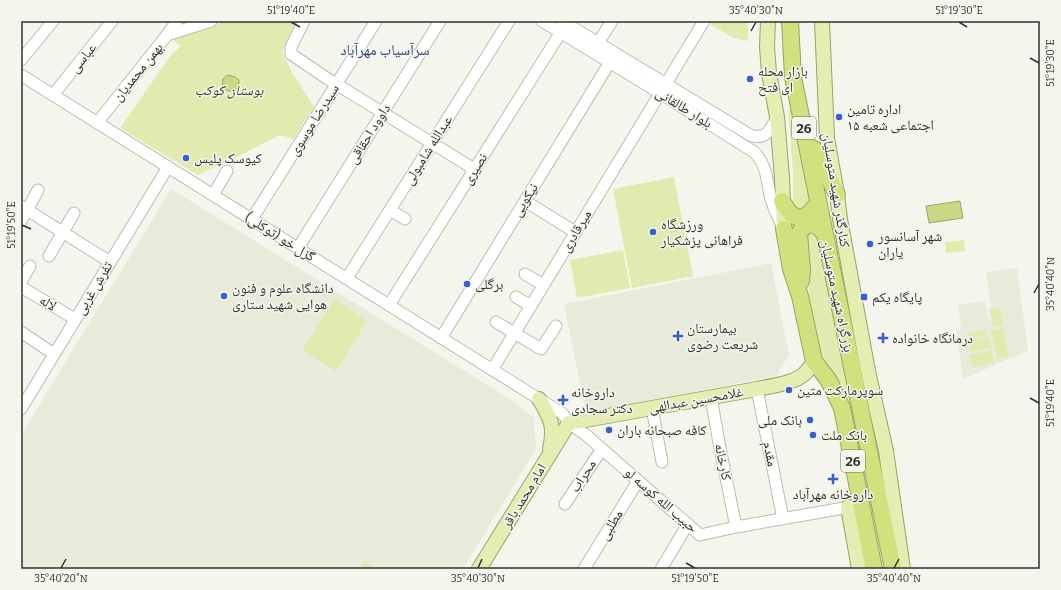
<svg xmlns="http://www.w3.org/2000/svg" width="1061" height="590" viewBox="0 0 1061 590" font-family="Bitter,'Noto Naskh Arabic',serif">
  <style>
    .built { fill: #e8ebda }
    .green { fill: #e1ebaf }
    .water { fill: #cad783; stroke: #9ca56a }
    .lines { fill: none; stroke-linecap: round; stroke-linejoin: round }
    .minor-casing { stroke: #bbbdb4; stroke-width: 13 }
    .major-casing { stroke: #9aa362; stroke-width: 16 }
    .highway-casing { stroke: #9aa362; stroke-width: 18 }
    .minor { stroke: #fff; stroke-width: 11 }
    .major { stroke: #e4edb2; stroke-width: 14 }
    .highway { stroke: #d2e17e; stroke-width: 16 }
    .ticks { fill: none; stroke: #31312e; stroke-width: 1.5 }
    .poi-dot { fill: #385fd0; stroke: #f4f6ed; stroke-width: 1.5 }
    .labels { text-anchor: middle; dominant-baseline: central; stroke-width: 3; stroke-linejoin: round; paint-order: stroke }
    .shield { fill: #f4f6ed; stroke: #6c6c67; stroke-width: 1 }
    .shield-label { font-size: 13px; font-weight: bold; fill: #31312e }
    .street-label { font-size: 14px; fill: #31312e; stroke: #f4f6ed }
    .poi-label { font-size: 14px; fill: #31312e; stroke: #f4f6ed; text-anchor: start }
    .park-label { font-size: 14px; font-style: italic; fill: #323713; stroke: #f4f6ed }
    .neighbourhood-label { font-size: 15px; fill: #2f467f; stroke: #f4f6ed }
    .neatline { fill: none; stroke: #31312e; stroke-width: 1.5 }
    .ticks-label { font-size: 10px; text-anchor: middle; fill: #31312e }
  </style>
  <rect width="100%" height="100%" fill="#f4f6ed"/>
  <g class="built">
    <path d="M171 189 516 403 534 418 536 449 463 569H21V435Z"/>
    <path d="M771 263 789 355 776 376 586 413 564 304Z"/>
    <path d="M1017 268 1028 351 996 364 992 341 995 365 963 379 956 330 961 329 958 305 985 301 989 321H991L988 308 991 307 986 272Z"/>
  </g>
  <g class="green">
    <path d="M226 21H296L282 52 292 72 314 107 293 139 280 135 239 156 198 175 120 128 171 55 181 46 172 40Z"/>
    <path d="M712 21H748V41L734 38 710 24Z"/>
    <path d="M794 108 817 223 793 236V172L788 109Z"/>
    <path d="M674 177 693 276 632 288 613 189Z"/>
    <path d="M805 231 817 232 821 262 831 308 842 345 853 401 846 404 820 349 816 338 812 315 806 265Z"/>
    <path d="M964 240 965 251 946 253 945 242Z"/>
    <path d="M623 250 630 288 577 298 570 260Z"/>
    <path d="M335 299 367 321 336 371 302 350Z"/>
    <path d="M1000 308 1003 325 993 327 990 309Z"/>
    <path d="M1003 328 1009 356 997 359 991 330Z"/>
    <path d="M985 330 986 336 969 339 968 333Z"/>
    <path d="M989 337 991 348 969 352 968 341Z"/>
    <path d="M992 350 995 363 972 367 970 355Z"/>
    <path d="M364 561 376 569H359Z"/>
  </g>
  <g class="water">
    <path d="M228 75 235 77 239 80V86L234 91H228C222 87 222 86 223 79Z"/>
    <path d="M960 201 963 218 929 223 926 206Z"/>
  </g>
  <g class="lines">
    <g class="minor-casing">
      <g id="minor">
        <path d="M304 21 291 47V54L328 79 474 169"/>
        <path d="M542 21 660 93 754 152C769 167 766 184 772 202 774 210 779 218 782 226"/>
        <path d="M562 21 750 135C766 141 771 129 777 117"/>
        <path d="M167 35 211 21"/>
        <path d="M598 43 612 21"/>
        <path d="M21 60 53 21"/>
        <path d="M21 75 563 414 569 423 586 435 700 535 736 527 855 506"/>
        <path d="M53 95 112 21"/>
        <path d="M97 123 167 35 177 21"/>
        <path d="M213 195 227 171"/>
        <path d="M525 201 575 232"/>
        <path d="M21 206 110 262"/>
        <path d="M390 210 405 219"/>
        <path d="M252 219 376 21"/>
        <path d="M21 221 38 190"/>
        <path d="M298 248 440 21"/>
        <path d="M49 256 74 213"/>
        <path d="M525 274 543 285"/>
        <path d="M347 278 509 21"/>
        <path d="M21 282 30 266"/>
        <path d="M21 287 75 319"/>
        <path d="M516 297 531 306"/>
        <path d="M389 305 561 32"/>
        <path d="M496 322 541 349 556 326"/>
        <path d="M21 332 54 354"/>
        <path d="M441 338 610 62"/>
        <path d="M492 370 704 21"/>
        <path d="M757 389 783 519"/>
        <path d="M711 397 719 443 736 527"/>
        <path d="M652 408 662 462"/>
        <path d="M21 409 168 167"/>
        <path d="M565 504 602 449"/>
        <path d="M584 569 638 481"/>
        <path d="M661 569 688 524"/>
      </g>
    </g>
    <g class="major-casing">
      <g id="major">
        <path d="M768 21 767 47 769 73 777 117 782 178 784 229"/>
        <path d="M822 21 827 138 837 194 840 219 868 371 886 451 903 569"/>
        <path d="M539 399C551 419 555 425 550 449"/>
        <path d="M848 507 859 569"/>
        <path d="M479 569 569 423 757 389C772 386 798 383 807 371 810 368 812 364 814 361"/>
      </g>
    </g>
    <g class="highway-casing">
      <g id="highway">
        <path d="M790 21 793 77 893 569"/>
        <path d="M814 149 837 194"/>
        <path d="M782 201C791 218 801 225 815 207"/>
        <path d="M784 229 791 269 800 296 814 361 829 381 842 408 874 569"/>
        <path d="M801 281 802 270 799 234C806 220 816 223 824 233"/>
      </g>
    </g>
    <use href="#minor" class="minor"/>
    <use href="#major" class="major"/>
    <use href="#highway" class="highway"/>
  </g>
  <path class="ticks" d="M291 22 300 27M959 22 967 27M751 31 756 22M1030 58 1039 63M22 225 31 229M1034 293 1039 284M1030 398 1039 403M686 563 695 568M61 568 66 559M478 568 482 559M894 568 899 559"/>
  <g class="poi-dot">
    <circle cx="750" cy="79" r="4"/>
    <circle cx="839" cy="117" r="4"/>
    <circle cx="186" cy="158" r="4"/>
    <circle cx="653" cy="232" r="4"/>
    <circle cx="870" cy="244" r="4"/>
    <circle cx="467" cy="284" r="4"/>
    <circle cx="224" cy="296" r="4"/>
    <rect x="860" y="293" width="8" height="8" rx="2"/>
    <path d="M676 330h4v4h4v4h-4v4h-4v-4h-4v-4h4z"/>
    <path d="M881 332h4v4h4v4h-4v4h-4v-4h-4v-4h4z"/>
    <circle cx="789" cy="390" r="4"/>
    <path d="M561 394h4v4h4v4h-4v4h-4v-4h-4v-4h4z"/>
    <circle cx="810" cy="420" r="4"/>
    <circle cx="609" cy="430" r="4"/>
    <circle cx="813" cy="435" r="4"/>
    <path d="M831 473h4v4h4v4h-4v4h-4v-4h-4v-4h4z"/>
  </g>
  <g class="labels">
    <g class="shield">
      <rect x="792" y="117" width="24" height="22" rx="3"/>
      <rect x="841" y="450" width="24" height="22" rx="3"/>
    </g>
    <g class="shield-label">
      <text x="804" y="128">26</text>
      <text x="853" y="461">26</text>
    </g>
    <g class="street-label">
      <text transform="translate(83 58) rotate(-51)">عباسی</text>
      <text transform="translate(138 72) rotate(-51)">بهمن محمدیان</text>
      <text transform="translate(684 108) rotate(32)">بلوار طالقانی</text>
      <text transform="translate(314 120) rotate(-58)">سیدرضا موسوی</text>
      <text transform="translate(369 134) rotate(-58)">داوود احقاقی</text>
      <text transform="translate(428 150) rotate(-58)">عبدالله شامبولی</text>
      <text transform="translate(475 169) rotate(-58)">نصیری</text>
      <text transform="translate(836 190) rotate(81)">کنارگذر شهید متوسلیان</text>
      <text transform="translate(525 200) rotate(-58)">نیکویی</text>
      <text transform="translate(576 231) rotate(-59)">میرقادری</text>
      <text transform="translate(280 237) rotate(32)">گزل خو (توکلی)</text>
      <text transform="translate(94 288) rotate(-59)">تفرش غربی</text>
      <text transform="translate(837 296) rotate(78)">بزرگراه شهید متوسلیان</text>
      <text transform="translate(48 303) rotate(31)">لاله</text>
      <text transform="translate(696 400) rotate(-10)">غلامحسین عبدالهی</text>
      <text transform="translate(770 454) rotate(79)">مقدم</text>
      <text transform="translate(723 462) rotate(78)">کارخانه</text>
      <text transform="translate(583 476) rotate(-57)">محراب</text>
      <text transform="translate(524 496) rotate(-59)">امام محمد باقر</text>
      <text transform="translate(661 500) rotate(41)">حبیب الله کوسه لو</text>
      <text transform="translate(611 525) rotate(-59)">مطلبی</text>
    </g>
    <g class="poi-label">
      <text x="758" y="71">بازار محله<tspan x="758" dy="16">ای فتح</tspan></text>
      <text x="847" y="109">اداره تامین<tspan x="847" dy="16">اجتماعی شعبه ۱۵</tspan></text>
      <text x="194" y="158">کیوسک پلیس</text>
      <text x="661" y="224">ورزشگاه<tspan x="661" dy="16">فراهانی پزشکیار</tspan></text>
      <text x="878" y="236">شهر آسانسور<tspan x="878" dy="16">یاران</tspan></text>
      <text x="475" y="284">برگلی</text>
      <text x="232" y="288">دانشگاه علوم و فنون<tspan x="232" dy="16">هوایی شهید ستاری</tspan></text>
      <text x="872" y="297">پایگاه یکم</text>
      <text x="687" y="328">بیمارستان<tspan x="687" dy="16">شریعت رضوی</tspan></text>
      <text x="892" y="338">درمانگاه خانواده</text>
      <text x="797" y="390">سوپرمارکت متین</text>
      <text x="571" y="392">داروخانه<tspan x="571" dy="16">دکتر سجادی</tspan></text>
      <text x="802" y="420" text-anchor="end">بانک ملی</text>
      <text x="617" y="430">کافه صبحانه باران</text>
      <text x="821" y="435">بانک ملت</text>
      <text x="833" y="494" text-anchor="middle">داروخانه مهرآباد</text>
    </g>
    <g class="park-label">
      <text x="229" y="90">بوستان کوکب</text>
    </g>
    <g class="neighbourhood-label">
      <text x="385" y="50">سرآسیاب مهرآباد</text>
    </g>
  </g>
  <rect width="1061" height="590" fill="none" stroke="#f4f6ed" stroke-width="44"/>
  <rect x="22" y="22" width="1017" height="546" class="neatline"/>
  <g class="ticks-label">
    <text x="291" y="14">51°19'40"E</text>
    <text x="756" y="14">35°40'30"N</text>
    <text x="959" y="14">51°19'30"E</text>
    <text transform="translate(1050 63) rotate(-90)" y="4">51°19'30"E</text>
    <text transform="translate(11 225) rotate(-90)" y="4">51°19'50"E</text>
    <text transform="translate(1050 284) rotate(-90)" y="4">35°40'40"N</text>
    <text transform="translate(1050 403) rotate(-90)" y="4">51°19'40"E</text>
    <text x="61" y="582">35°40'20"N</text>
    <text x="478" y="582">35°40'30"N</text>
    <text x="695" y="582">51°19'50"E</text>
    <text x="894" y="582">35°40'40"N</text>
  </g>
</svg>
